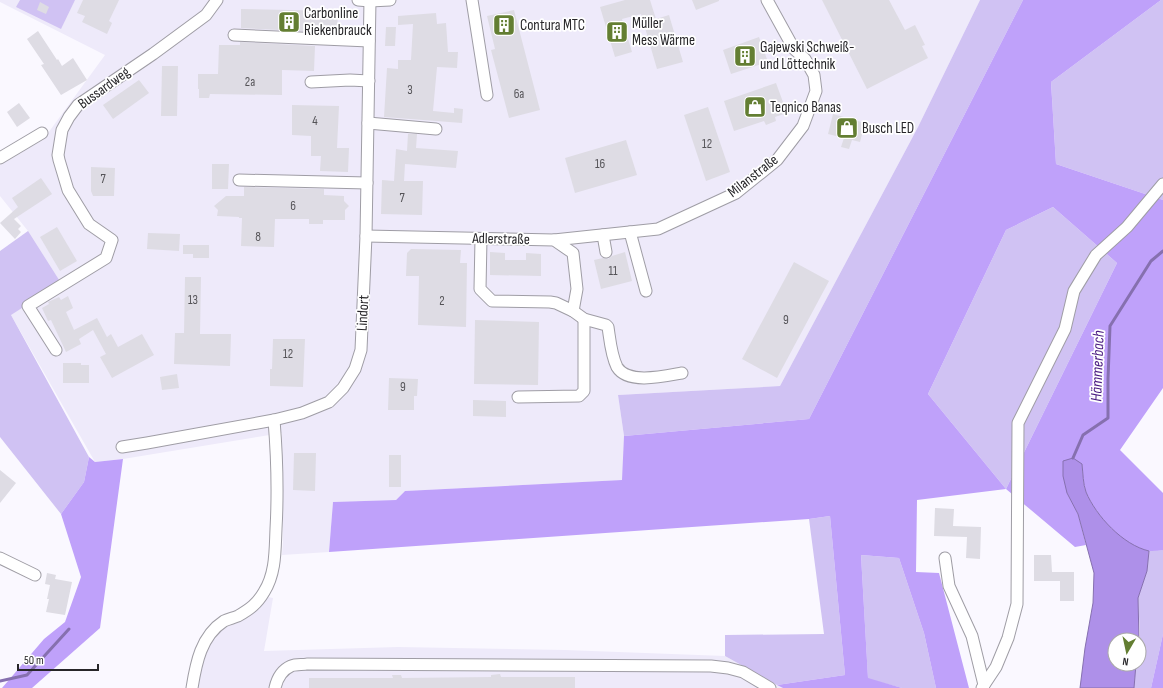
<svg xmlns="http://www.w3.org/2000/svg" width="1163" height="688" viewBox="0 0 1163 688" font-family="'Sofia Sans Condensed',sans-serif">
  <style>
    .built { fill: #eeeafa }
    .green { fill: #d0c2f3 }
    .forest { fill: #bfa1fa; fill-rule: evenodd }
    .water { fill: #ae90e9; stroke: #8670af }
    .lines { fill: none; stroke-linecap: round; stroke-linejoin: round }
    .stream { stroke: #8670af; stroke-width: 3 }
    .building { fill: #dedce4 }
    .minor-casing { stroke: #9f9da5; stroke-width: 13 }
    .minor { stroke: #fff; stroke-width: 11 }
    .labels { text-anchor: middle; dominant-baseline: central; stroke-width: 3.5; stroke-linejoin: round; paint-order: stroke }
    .number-label { font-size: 13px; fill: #555458 }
    .poi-label { font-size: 15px; fill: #272629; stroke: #fff; text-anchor: start }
    .street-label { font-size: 15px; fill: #272629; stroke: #fff }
    .water-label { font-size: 16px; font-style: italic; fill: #491a81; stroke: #fff }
  </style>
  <rect width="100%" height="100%" fill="#faf8ff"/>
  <g class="built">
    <path d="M0 0H980L918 127 780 386 618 395 624 436 623 480 405 491 396 500 333 502 329 552 282 555 283 542 282 433 123 459 95 462 11 315 28 231 0 196V165L43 140 105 55 0 2Z"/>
    <path d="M268 597 273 598 264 651 398 647 565 650 725 656 783 688H197L203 656 215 635 226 627 240 622 259 609Z"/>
  </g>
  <g class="green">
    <path d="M20 0H75L61 29 16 7Z"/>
    <path d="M980 0H1023L809 419 624 436 618 395 780 386 918 127Z"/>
    <path d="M1161 0H1163V200L1056 164 1051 82Z"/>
    <path d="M1053 207 1117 263 1006 489 928 394 1006 230Z"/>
    <path d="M28 231 61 283 11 315 89 457 84 482 61 514 0 437V251Z"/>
    <path d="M830 516 845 675 777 685 725 656V635L824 634 809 519Z"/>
    <path d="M1163 550V634L1151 688H1134L1136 664H1139L1140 635 1138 598 1147 571 1149 551Z"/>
    <path d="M861 555 899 558 924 633 936 688H902L868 679Z"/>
  </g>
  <g class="forest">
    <path d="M1023 0H1161L1051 82 1056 164 1163 200V388L1120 450 1163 493V550C1156 551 1148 552 1141 549 1118 540 1096 515 1086 492 1083 484 1083 473 1082 464L1067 493 1078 514 1086 545 1075 547 1006 489 917 500 916 572 939 573 969 688H936L924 633 899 558 861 555 868 678 902 688H783L777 685 845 675 830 516 809 519 329 552 333 502 396 500 405 491 622 480 624 436 809 419ZM1053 207 1117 263 1006 489 928 394 1006 230Z"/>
    <path d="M89 457 95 462 123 459 100 628 32 688H2L44 639 65 622 81 577 61 514 84 482Z"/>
    <path d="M1163 634V688H1151Z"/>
  </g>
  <path class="water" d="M1073 458 1082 464C1083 473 1083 484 1086 492 1096 516 1123 545 1149 551L1147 571 1138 598 1139 640H1115V664H1136L1134 688H1080L1085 648 1093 603 1094 573 1078 514 1067 493 1063 476V461Z"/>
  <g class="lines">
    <g class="stream">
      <path d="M1073 458 1083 435 1108 418V379L1110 326 1151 261 1163 251"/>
      <path d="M0 681 27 675 69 629"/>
    </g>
  </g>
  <g class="building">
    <path d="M83 0H119L109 21 112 23 107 34 82 22 85 16 77 13Z"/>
    <path d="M625 0H650L656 19 669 15 683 62 657 69 641 14 622 19 632 52 615 57 600 7Z"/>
    <path d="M692 0H719V1L696 10Z"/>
    <path d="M822 0H889L905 30 915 25 925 45 922 46 928 58 867 89Z"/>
    <path d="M40 2 49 7 46 14 37 10Z"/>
    <path d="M241 9 338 11 337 33 241 28Z"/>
    <path d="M514 10 540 110 509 118 491 50 495 49 487 16Z"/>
    <path d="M436 13 437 24 446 23 448 52H458L457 68 437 67 433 111 454 113V108L463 109 462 123 384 117 387 68 398 69V60H411L413 24 398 25V16Z"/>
    <path d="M386 27H396L395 46H385Z"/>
    <path d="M38 31 57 60 58 59 62 66 73 58 87 80 61 95 41 65 44 64 27 39Z"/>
    <path d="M759 37 768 62 731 74 723 50Z"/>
    <path d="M240 42 315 46 314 71 282 70V95L210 94 209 98H199V89H198V74H218L219 45H240Z"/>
    <path d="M162 66H178L177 116H161Z"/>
    <path d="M139 80 149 93 113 119 103 105Z"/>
    <path d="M776 83 787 113 775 117 776 121 766 125 764 121 734 131 724 101Z"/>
    <path d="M19 103 30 118 17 127 7 112Z"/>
    <path d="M292 105 339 106 337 148H349L348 172 320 171 321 156H311V136L292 135Z"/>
    <path d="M708 107 730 172 706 181 684 115Z"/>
    <path d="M833 114 865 123 860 142 852 140 849 149 841 147 844 138 828 134Z"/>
    <path d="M408 134H417L416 148 458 151 456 168 405 164 404 181H423L422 215 381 214 382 180 394 181 396 149 407 151Z"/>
    <path d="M626 140 637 175 575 193 565 158Z"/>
    <path d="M212 164H229L228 189H212Z"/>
    <path d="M91 167 115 168 114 196H93L91 191Z"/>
    <path d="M41 178 52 194 14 219 21 226 18 229 21 232 15 239 0 223 18 207 12 198Z"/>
    <path d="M244 187 324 189V195L344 196V201L349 206 345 210V220H323V224H309V219H275L274 247 241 246 242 218H239V217L217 216 218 210 214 206 226 196H244Z"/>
    <path d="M57 227 77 261 60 271 40 237Z"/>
    <path d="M148 233 180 234 179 251 147 249Z"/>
    <path d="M183 245H209V258H193V254H183Z"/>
    <path d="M411 249 461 250 460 263H467L466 327 418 325 419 276H406L407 253Z"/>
    <path d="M490 252 505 253V260H526V253L541 254V276L490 275Z"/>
    <path d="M625 252 632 281 601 289 594 260 603 258 608 259 612 256Z"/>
    <path d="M794 262 829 281 777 378 742 359Z"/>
    <path d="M185 277H201L200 334H231L230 366 174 364 175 333H184Z"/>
    <path d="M68 296 73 308 66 312 74 330 97 318 107 337 111 334 118 347 142 334 154 355 112 378 100 357 106 354 93 330 79 339 81 344 66 352 51 320 48 321 42 308 49 304 48 302 59 297 61 300Z"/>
    <path d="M475 320 539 322 538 385 474 384Z"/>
    <path d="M273 339H305L303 387 270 386V369H272Z"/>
    <path d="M63 363H81V365H89V383H63Z"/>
    <path d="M177 374 179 388 162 390 160 377Z"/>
    <path d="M389 378 418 379 417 396H414V410H388Z"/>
    <path d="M473 400 506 401V417L473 416Z"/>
    <path d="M294 453H316L315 491 293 490Z"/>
    <rect x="389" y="455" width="12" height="32"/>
    <path d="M0 470 16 483 0 503Z"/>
    <path d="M935 508 954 509 953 526 981 527 980 559 966 558 967 537 934 536Z"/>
    <path d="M1034 555H1051L1052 572H1074V601H1060V581H1034Z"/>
    <path d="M47 573 56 575 55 579 72 582 65 615 46 612 49 599H47L50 585 45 584Z"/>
    <path d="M500 674 501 677H575V688H309V678H393L392 675H401L402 678 491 677V675Z"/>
  </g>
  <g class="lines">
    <g class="minor-casing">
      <g id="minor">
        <path d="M358 0 370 1 390 0"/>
        <path d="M472 0 487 95"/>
        <path d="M234 35 369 41"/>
        <path d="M311 82 350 80 369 81"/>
        <path d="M368 123 436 129"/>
        <path d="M0 158 42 133"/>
        <path d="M239 180 367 183"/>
        <path d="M630 232 646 291"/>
        <path d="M603 235 606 252"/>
        <path d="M366 236 554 240 573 253 577 289 573 311"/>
        <path d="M481 239 480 289 492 301 550 302 556 303 573 311 584 319 606 325 608 327C610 340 611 355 617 367 628 385 665 376 682 373"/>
        <path d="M554 240 658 229 736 193 777 160 803 126 816 91 814 75 805 59 794 49 767 0"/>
        <path d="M56 350 28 306 106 258 112 240 89 224 68 190 59 160 58 155 62 130 69 117 78 105 153 54 206 15 217 0"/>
        <path d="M518 397 579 396 584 391V319"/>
        <path d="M122 447 147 443 274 420 302 413 329 402 343 388 355 369 361 350 366 236 370 0"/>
        <path d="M0 558 35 575"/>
        <path d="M945 558 949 586 972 636 984 685"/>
        <path d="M192 688C196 663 201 636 224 621 228 619 233 618 238 616 250 609 257 604 264 592 276 573 275 550 276 529 278 493 277 456 274 420"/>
        <path d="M275 688C277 679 282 670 291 666 296 664 303 665 307 664L711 666 728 668 743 672 770 688"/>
        <path d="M982 688 996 667 1008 638 1017 604 1018 423 1065 329 1074 291 1096 255 1127 227 1163 184"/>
      </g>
    </g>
    <use href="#minor" class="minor"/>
  </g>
  <defs>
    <g id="building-square" transform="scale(1.15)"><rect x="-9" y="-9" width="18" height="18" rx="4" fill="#637e32" stroke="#fff"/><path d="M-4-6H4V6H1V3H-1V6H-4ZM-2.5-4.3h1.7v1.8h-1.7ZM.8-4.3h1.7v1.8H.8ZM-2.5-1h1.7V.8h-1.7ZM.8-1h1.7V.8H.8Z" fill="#fff"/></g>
    <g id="shop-square" transform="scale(1.15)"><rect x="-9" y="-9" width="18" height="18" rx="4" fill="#637e32" stroke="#fff"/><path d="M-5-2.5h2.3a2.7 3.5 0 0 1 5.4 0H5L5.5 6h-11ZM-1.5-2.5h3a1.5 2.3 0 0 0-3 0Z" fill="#fff"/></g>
  </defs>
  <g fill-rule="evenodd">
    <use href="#building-square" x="289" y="22"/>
    <use href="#building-square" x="504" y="25"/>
    <use href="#building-square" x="617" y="32"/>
    <use href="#building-square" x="745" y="56"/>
    <use href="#shop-square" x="755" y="107"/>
    <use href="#shop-square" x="847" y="128"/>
  </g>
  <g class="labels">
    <g class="number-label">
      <text x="250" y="82">2a</text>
      <text x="410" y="90">3</text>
      <text x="519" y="94">6a</text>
      <text x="315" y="121">4</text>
      <text x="707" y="144">12</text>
      <text x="600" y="164">16</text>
      <text x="103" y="179">7</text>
      <text x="402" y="198">7</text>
      <text x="293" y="206">6</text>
      <text x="258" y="237">8</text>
      <text x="613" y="271">11</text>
      <text x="193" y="300">13</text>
      <text x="442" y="301">2</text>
      <text x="786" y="320">9</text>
      <text x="288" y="354">12</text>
      <text x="403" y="387">9</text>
    </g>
    <g class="poi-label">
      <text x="304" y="13">Carbonline<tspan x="304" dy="17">Riekenbrauck</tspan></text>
      <text x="632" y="23">Müller<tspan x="632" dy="17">Mess Wärme</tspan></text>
      <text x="520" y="25">Contura MTC</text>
      <text x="760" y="47">Gajewski Schweiß-<tspan x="760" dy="17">und Löttechnik</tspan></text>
      <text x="770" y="107">Teqnico Banas</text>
      <text x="862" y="128">Busch LED</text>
    </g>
    <g class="street-label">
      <text transform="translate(104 88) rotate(-36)">Bussardweg</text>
      <text transform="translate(753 176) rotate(-38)">Milanstraße</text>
      <text transform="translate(501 239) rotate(1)">Adlerstraße</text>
      <text transform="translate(363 313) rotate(-87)">Lindort</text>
    </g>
    <g class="water-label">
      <text transform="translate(1098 366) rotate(-88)">Hämmerbach</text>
    </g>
  </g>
  <g transform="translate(1127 652) rotate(189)"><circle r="19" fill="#ffffff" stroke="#a9a8a9"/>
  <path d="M0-3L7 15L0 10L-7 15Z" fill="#637e32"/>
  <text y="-6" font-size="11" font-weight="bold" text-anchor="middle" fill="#272629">N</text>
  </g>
  <path d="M18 664v6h80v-6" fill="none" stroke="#272629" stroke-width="2"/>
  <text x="24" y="664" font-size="12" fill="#272629" stroke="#ffffff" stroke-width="3" paint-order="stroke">50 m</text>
</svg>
